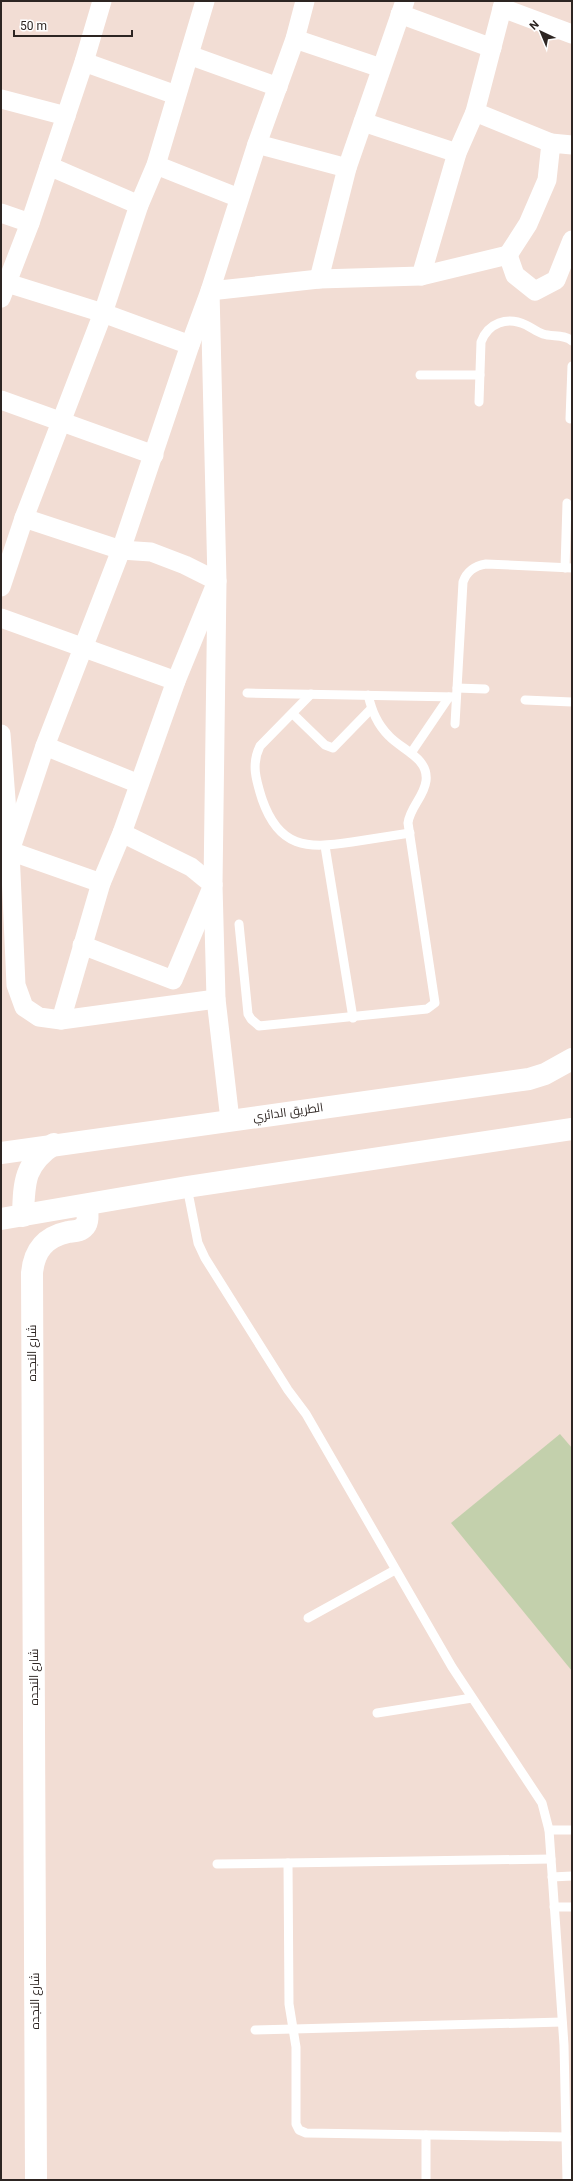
<svg xmlns="http://www.w3.org/2000/svg" width="573" height="2181" viewBox="0 0 573 2181" font-family="Roboto,Cairo,sans-serif">
  <style>
    .garden { fill: #c3d0ac }
    .lines { fill: none; stroke-linecap: round; stroke-linejoin: round }
    .lane { stroke: #fff; stroke-width: 9 }
    .street { stroke: #fff; stroke-width: 19 }
    .secondary { stroke: #fff; stroke-width: 22 }
    .primary { stroke: #fff; stroke-width: 22 }
    .labels { text-anchor: middle; dominant-baseline: central; stroke-width: 3; stroke-linejoin: round; paint-order: stroke }
    .street-label { font-size: 12px; fill: #2d2522; stroke: #fff }
  </style>
  <rect width="100%" height="100%" fill="#f2ddd4"/>
  <path class="garden" d="M560 1434 572 1448V1671L451 1523Z"/>
  <g class="lines">
    <g class="lane">
      <path d="M420 375H480"/>
      <path d="M479 402 481 342C488 323 507 316 526 325 532 328 537 332 543 334 552 337 565 334 572 341"/>
      <path d="M570 419 572 366"/>
      <path d="M565 568 567 503"/>
      <path d="M457 688 485 689"/>
      <path d="M247 693 456 697"/>
      <path d="M311 694 260 746C251 764 256 780 262 799 279 848 306 849 352 842 371 839 390 836 410 833"/>
      <path d="M525 700 572 702"/>
      <path d="M293 714 325 745 333 748 371 709"/>
      <path d="M455 724 463 582C467 571 474 566 486 564L572 568"/>
      <path d="M411 753 449 697"/>
      <path d="M325 846 353 1018"/>
      <path d="M239 924 248 1014 251 1019 259 1026 427 1009 435 1003 408 823C410 807 424 797 426 781 429 758 402 750 389 736 377 724 372 711 368 695"/>
      <path d="M187 1187 198 1243 205 1258 288 1390 306 1414 452 1667 542 1803 549 1830 564 2045 567 2180"/>
      <path d="M308 1618 395 1570"/>
      <path d="M377 1713 472 1698"/>
      <path d="M549 1830H572"/>
      <path d="M288 1863 289 2004 296 2047V2124L299 2130 306 2133 566 2137"/>
      <path d="M217 1864 551 1859"/>
      <path d="M552 1877 572 1876"/>
      <path d="M554 1907H572"/>
      <path d="M255 2030 562 2022"/>
      <path d="M426 2180V2135"/>
    </g>
    <g class="street">
      <path d="M502 8 572 34"/>
      <path d="M400 14 492 48"/>
      <path d="M295 39 381 68"/>
      <path d="M189 55 278 87"/>
      <path d="M84 62 176 95"/>
      <path d="M1 99 66 116"/>
      <path d="M475 112 504 1"/>
      <path d="M363 122 457 153"/>
      <path d="M257 144 347 168"/>
      <path d="M156 165 239 198"/>
      <path d="M49 166 139 205"/>
      <path d="M1 213 30 223"/>
      <path d="M508 255 528 224 547 180 551 143 572 145"/>
      <path d="M421 276 457 153 475 112 551 143"/>
      <path d="M319 279 347 168 405 1"/>
      <path d="M1 281 103 313 190 345 121 550 45 746 10 851 101 883"/>
      <path d="M1 298 30 223 84 62 102 1"/>
      <path d="M190 345 210 291 319 279 421 276 508 255 515 275 535 291 556 280 572 240"/>
      <path d="M1 400 154 455"/>
      <path d="M24 518 121 550 151 552 185 565 217 581 176 681 122 833 101 883 61 1020"/>
      <path d="M1 587 24 518 103 313 139 205 156 165 205 1"/>
      <path d="M1 618 176 681"/>
      <path d="M1 734 10 851 16 985 24 1007 39 1017 61 1020 216 999"/>
      <path d="M45 746 139 784"/>
      <path d="M82 945 173 980 213 885 191 867 122 833"/>
      <path d="M230 1120 216 999 213 885 217 581 210 291 257 144 295 39 305 1"/>
    </g>
    <path class="secondary" d="M36 2180 32 1273C34 1251 45 1237 68 1232 74 1231 80 1232 85 1226 89 1221 87 1211 87 1205"/>
    <g class="primary">
      <path d="M1 1153 529 1079 545 1074 572 1059"/>
      <path d="M23 1216C24 1182 24 1164 54 1144"/>
      <path d="M1 1219 187 1187 572 1129"/>
    </g>
  </g>
  <g class="labels">
    <g class="street-label">
      <text transform="translate(288 1112) rotate(-8)">الطريق الدائري</text>
      <text transform="translate(32 1353) rotate(-90)">شارع النجده</text>
      <text transform="translate(34 1677) rotate(-90)">شارع النجده</text>
      <text transform="translate(35 2001) rotate(-90)">شارع النجده</text>
    </g>
  </g>
  <rect width="573" height="2181" fill="none" stroke="#2d2522" stroke-width="4"/>
  <g transform="translate(541 32) rotate(316)" stroke="#ffffff" stroke-width="3" paint-order="stroke">
  <path d="M0-3L7 15L0 10L-7 15Z" fill="#2d2522"/>
  <text y="-6" font-size="11" font-weight="bold" text-anchor="middle" fill="#2d2522">N</text>
  </g>
  <path d="M14 30v6h118v-6" fill="none" stroke="#2d2522" stroke-width="2"/>
  <text x="20" y="30" font-size="12" fill="#2d2522" stroke="#ffffff" stroke-width="3" paint-order="stroke">50 m</text>
</svg>
